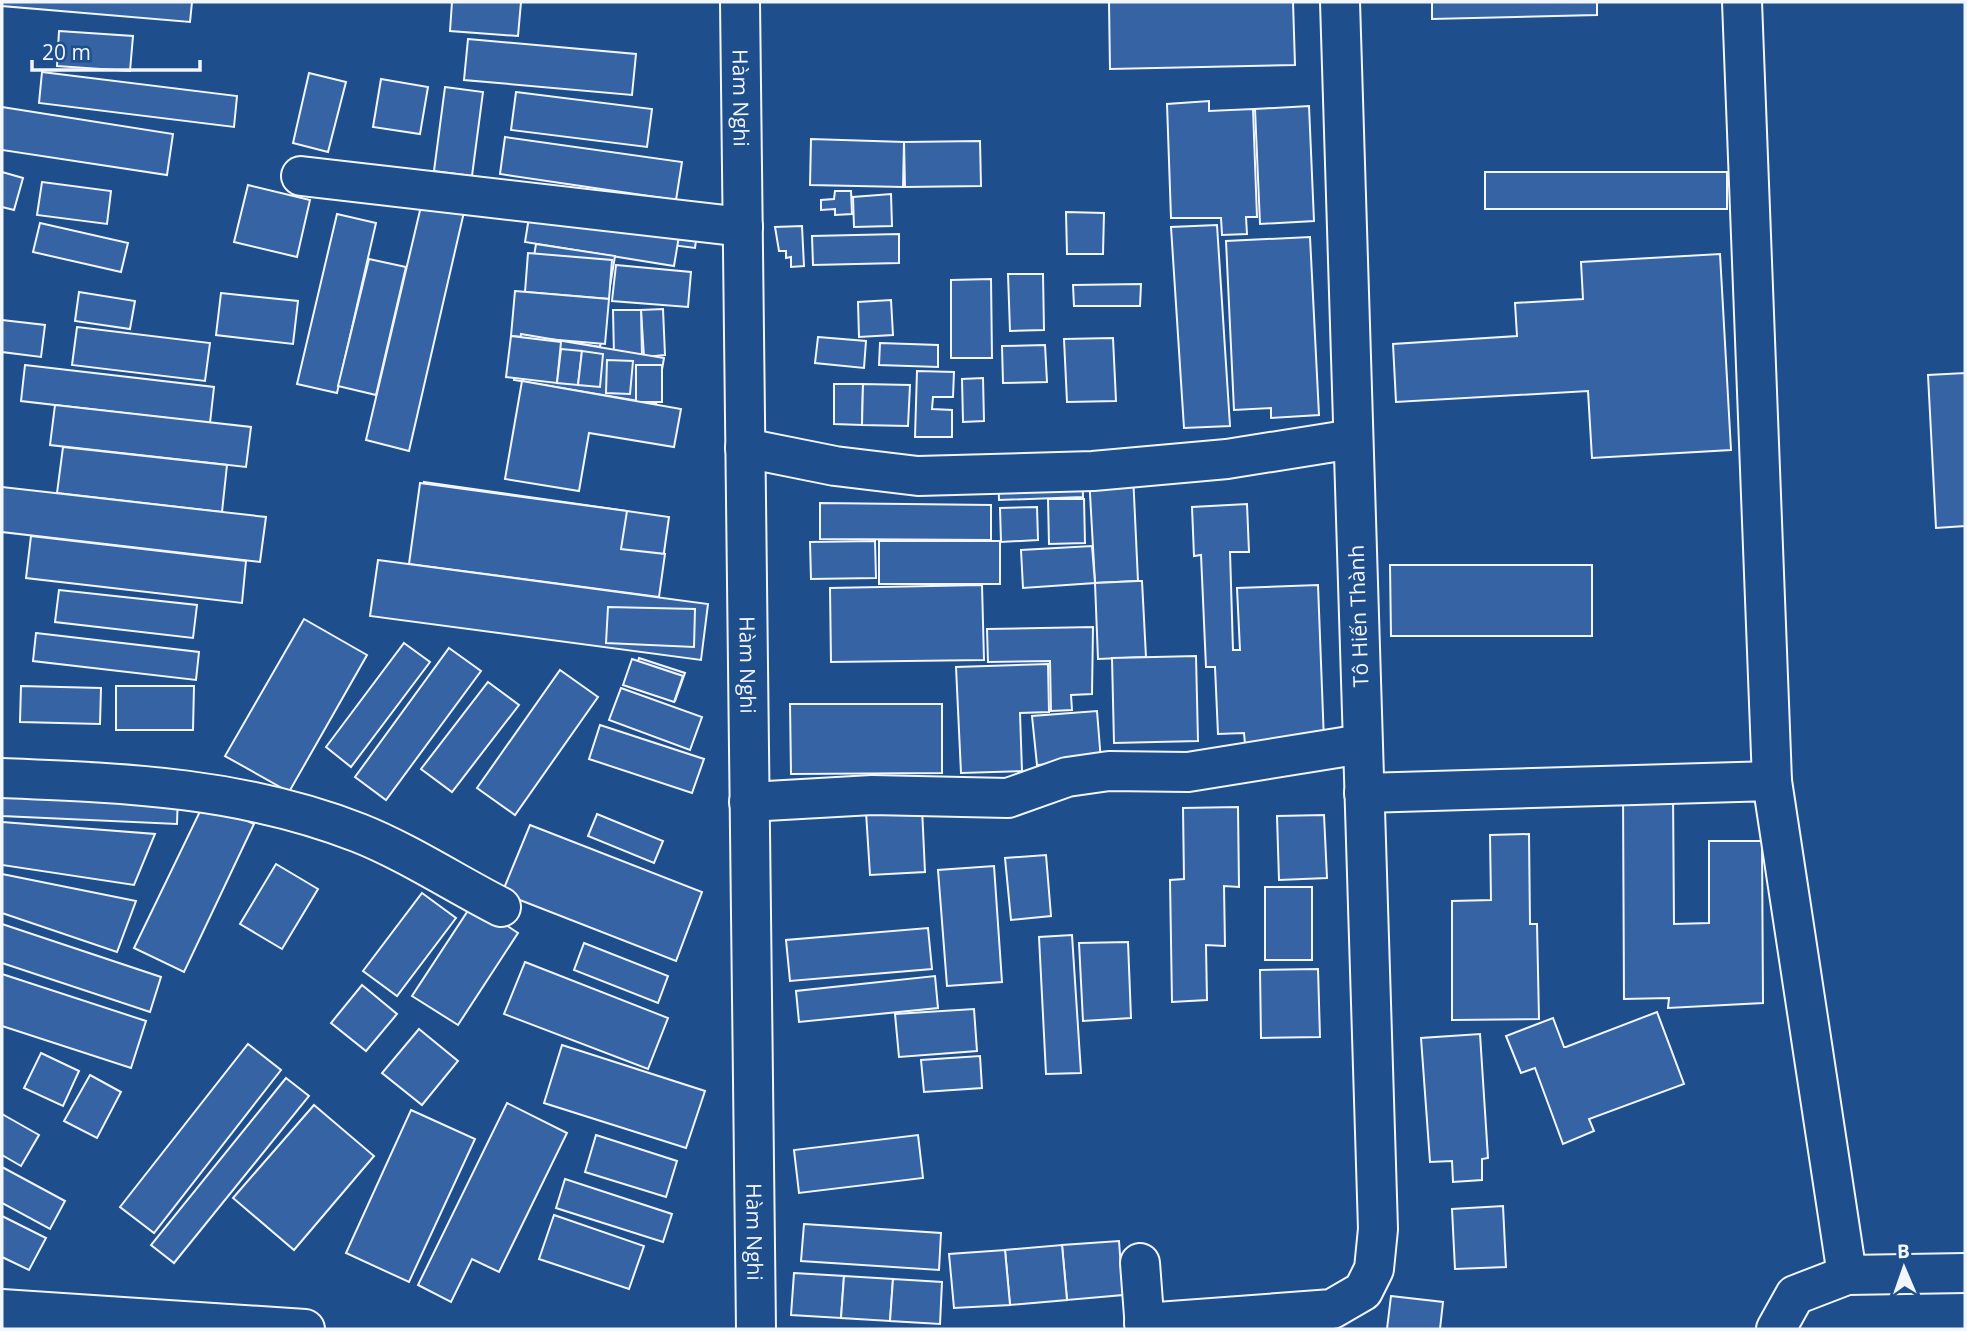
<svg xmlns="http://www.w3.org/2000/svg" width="1967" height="1331" viewBox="0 0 1967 1331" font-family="'Open Sans',sans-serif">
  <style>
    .building { fill: #3563a3; stroke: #f2f6ff; stroke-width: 2 }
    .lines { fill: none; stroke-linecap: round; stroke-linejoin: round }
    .minor-casing { stroke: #f2f6ff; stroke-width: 42 }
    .minor { stroke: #1f4e8c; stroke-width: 38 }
    .labels { text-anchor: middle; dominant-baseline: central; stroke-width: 5; stroke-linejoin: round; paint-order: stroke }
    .street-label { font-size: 21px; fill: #f2f6ff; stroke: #1f4e8c }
  </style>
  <rect width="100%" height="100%" fill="#1f4e8c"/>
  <g class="building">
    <path d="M2 2H192L190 22 2 6Z"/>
    <path d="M452 2H521L518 36 450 31Z"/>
    <path d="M1109 2H1293L1295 65 1110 69Z"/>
    <path d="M1432 2H1597V15L1432 19Z"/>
    <path d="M59 31 133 36 130 71 57 66Z"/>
    <path d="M468 39 636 54 632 95 464 80Z"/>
    <path d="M42 72 237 96 234 127 39 103Z"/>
    <path d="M309 73 346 82 328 152 293 143Z"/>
    <path d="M381 79 428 87 420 134 373 127Z"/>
    <path d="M445 87 483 92 472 176 434 171Z"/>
    <path d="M516 92 652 109 647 147 511 130Z"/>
    <path d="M1209 101V111L1253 109 1257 217H1246L1247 234 1222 235 1221 218H1171L1167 104Z"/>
    <path d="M1309 106 1314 221 1260 224 1255 109Z"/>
    <path d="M2 107 173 134 167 175 2 150Z"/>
    <path d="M505 137 682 162 676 200 500 174Z"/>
    <path d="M811 139 904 142 903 187 810 185Z"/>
    <path d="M980 141 981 186 905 187 904 142Z"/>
    <path d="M2 172 23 178 14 210 2 207Z"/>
    <rect x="1485" y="172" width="242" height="37"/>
    <path d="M42 182 111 191 107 224 37 215Z"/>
    <path d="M248 185 310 200 297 257 234 242Z"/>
    <path d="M835 191H851L852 214 835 215V209L821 210V200L834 199Z"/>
    <path d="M891 194 892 226 854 227 853 197Z"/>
    <path d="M536 199 699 218 695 248 664 244 662 260 601 253 602 241 532 233Z"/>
    <path d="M422 202 464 212 409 451 366 440Z"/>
    <path d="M531 205 680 230 674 266 525 242Z"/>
    <path d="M1066 212 1104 213 1103 254H1067Z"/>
    <path d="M337 214 376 223 337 393 297 384Z"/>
    <path d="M40 223 128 243 121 272 33 252Z"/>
    <path d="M1217 225 1230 426 1184 428 1171 227Z"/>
    <path d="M802 226 804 266 791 267V257L786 258V251H779L775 227Z"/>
    <path d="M899 234V263L813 265 812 236Z"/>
    <path d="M1310 237 1319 415 1271 418V408L1234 410 1226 241Z"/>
    <path d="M536 244 615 256 600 347 521 334Z"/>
    <path d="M528 253 612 260 609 299 525 292Z"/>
    <path d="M1720 254 1731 450 1592 458 1588 391 1396 402 1393 344 1517 336 1515 303 1583 299 1581 262Z"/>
    <path d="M369 259 406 267 376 395 338 386Z"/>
    <path d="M616 265 691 272 688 307 612 301Z"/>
    <path d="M1008 274H1043L1044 330 1010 331Z"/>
    <path d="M991 279 992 358H951V280Z"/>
    <path d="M1141 284 1140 306H1074L1073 285Z"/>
    <path d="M515 291 609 299 605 344 511 336Z"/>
    <path d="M79 292 135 301 130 329 75 321Z"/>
    <path d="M221 293 298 301 293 344 216 335Z"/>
    <path d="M891 300 893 335 859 337 858 302Z"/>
    <path d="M663 309 665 355 644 357 641 310Z"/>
    <path d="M613 310H641L642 356H614Z"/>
    <path d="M2 320 45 325 41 357 2 352Z"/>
    <path d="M77 327 210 343 205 381 72 365Z"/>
    <path d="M521 334 664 358 656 404 514 380Z"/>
    <path d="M511 336 561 342 557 383 506 377Z"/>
    <path d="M818 337 866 341 864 368 815 363Z"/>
    <path d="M1113 338 1116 401 1067 402 1064 339Z"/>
    <path d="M880 343 938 345V367L879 365Z"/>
    <path d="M1045 345 1047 382 1003 383 1002 346Z"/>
    <path d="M561 349 582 351 578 385 557 383Z"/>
    <path d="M582 351 603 354 600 387 578 385Z"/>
    <path d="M607 360 633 361 630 394 606 393Z"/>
    <path d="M25 365 214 387 210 423 21 401Z"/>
    <rect x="636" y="365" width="26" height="37"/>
    <path d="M917 371 954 372 953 397H933L932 409 952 410V437H915Z"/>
    <path d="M1965 373V526L1936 528 1928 375Z"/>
    <path d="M983 378 984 421 963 422 962 379Z"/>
    <path d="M522 381 681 409 674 447 589 433 579 491 505 479Z"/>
    <path d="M834 384H863L862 425 834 424Z"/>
    <path d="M863 384 910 385 908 426 862 425Z"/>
    <path d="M55 405 251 427 246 467 50 445Z"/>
    <path d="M63 447 227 465 222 512 57 493Z"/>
    <path d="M1082 461 1083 497 999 500 998 464Z"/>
    <path d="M1133 474 1138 581 1095 583 1089 476Z"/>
    <path d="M424 482 669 517 658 595 412 560Z"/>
    <path d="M420 483 627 511 621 549 665 554 659 597 409 564Z"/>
    <path d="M2 487 266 517 260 562 2 532Z"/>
    <path d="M1048 499H1084L1085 543 1049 544Z"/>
    <path d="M820 503 991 505V540L820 539Z"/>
    <path d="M1247 504 1249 552H1230L1233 650H1240L1237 588 1318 585 1324 741 1245 744 1244 733 1218 734 1215 667H1206L1201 555 1194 556 1192 507Z"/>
    <path d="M1037 507 1038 540 1001 542 1000 508Z"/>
    <path d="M31 536 246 561 242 603 26 578Z"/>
    <path d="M875 541 876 578 811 579 810 542Z"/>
    <rect x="879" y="541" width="121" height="43"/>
    <path d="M1092 546 1095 583 1023 588 1021 550Z"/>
    <path d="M378 560 708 604 701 660 370 616Z"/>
    <path d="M1390 565H1592V636H1391Z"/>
    <path d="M1138 581H1142L1146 657 1098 659 1095 583Z"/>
    <path d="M982 585 984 660 831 662 830 588Z"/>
    <path d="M59 590 197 605 193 638 55 622Z"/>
    <path d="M608 607 695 609 694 647 606 643Z"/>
    <path d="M304 619 367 655 289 792 225 756Z"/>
    <path d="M1093 627 1092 694 1071 695 1072 710 1051 711 1050 661 988 662 987 629Z"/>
    <path d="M36 633 199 652 196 680 33 661Z"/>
    <path d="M404 643 430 662 351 767 326 747Z"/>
    <path d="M449 648 481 671 386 800 355 777Z"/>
    <path d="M1196 656 1198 741 1114 743 1112 658Z"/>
    <path d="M639 658 685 673 675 701 630 687Z"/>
    <path d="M632 659 683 676 674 702 623 685Z"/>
    <path d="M1048 664 1049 712 1020 713 1022 771 961 773 956 667Z"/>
    <path d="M560 670 598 697 515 815 477 788Z"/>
    <path d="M488 682 519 705 452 792 421 769Z"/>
    <path d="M21 686 101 688 100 724 20 722Z"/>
    <path d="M116 686H194L193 730H116Z"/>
    <path d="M621 688 702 717 690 750 609 720Z"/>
    <path d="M790 704H942V773L791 774Z"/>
    <path d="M1097 711 1101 761 1037 765 1032 716Z"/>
    <path d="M600 725 704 759 692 793 589 759Z"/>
    <path d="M2 784 178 793 177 824 2 816Z"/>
    <path d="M1673 792 1674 924 1709 923V841H1762L1763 1003 1668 1008 1669 998 1624 999 1623 793Z"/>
    <path d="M205 801 254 824 184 972 134 948Z"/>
    <path d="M1238 807 1239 887 1224 886 1225 946 1206 945 1207 1000 1172 1002 1170 880 1184 879 1183 808Z"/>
    <path d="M922 808 925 872 870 875 866 812Z"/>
    <path d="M597 814 663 841 654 863 588 836Z"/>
    <path d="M1324 815 1327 878 1279 880 1277 816Z"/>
    <path d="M2 822 155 834 134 885 2 865Z"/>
    <path d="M530 825 702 892 676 961 502 893Z"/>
    <path d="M1529 834 1530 924H1537L1539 1019 1452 1020V901L1491 900 1490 835Z"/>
    <path d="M1046 855 1051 916 1011 920 1005 858Z"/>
    <path d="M276 864 318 889 282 949 240 924Z"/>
    <path d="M994 866 1002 982 947 986 938 870Z"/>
    <path d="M2 874 136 901 117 952 2 913Z"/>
    <rect x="1265" y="887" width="47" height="73"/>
    <path d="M422 893 456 918 397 996 363 971Z"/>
    <path d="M473 903 518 933 458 1025 412 996Z"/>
    <path d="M2 924 161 977 150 1012 2 963Z"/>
    <path d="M928 928 932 969 790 981 786 940Z"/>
    <path d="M1072 935 1081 1073 1046 1074 1039 937Z"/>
    <path d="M1128 942 1131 1018 1083 1021 1079 943Z"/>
    <path d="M584 943 668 976 658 1003 574 970Z"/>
    <path d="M525 962 668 1018 648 1069 504 1014Z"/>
    <path d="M1318 969 1320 1037 1261 1038 1260 970Z"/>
    <path d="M2 974 146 1021 131 1068 2 1026Z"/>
    <path d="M935 976 938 1008 799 1022 796 991Z"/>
    <path d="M362 985 397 1014 366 1051 331 1023Z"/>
    <path d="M974 1009 977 1051 899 1057 895 1014Z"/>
    <path d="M1657 1012 1684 1084 1589 1119 1594 1131 1563 1144 1535 1068 1521 1073 1506 1036 1553 1018 1564 1047H1566Z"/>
    <path d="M419 1029 458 1061 422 1105 382 1073Z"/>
    <path d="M1480 1034 1488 1158 1482 1159V1180L1453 1182 1452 1161 1430 1162 1421 1038Z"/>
    <path d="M248 1044 281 1070 154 1233 120 1207Z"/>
    <path d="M562 1045 705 1091 686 1148 544 1103Z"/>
    <path d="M41 1053 79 1071 63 1106 24 1088Z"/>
    <path d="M980 1056 982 1088 924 1092 921 1060Z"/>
    <path d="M90 1075 121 1092 97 1138 64 1121Z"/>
    <path d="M286 1078 309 1096 174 1263 151 1245Z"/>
    <path d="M507 1103 567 1133 499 1272 472 1259 451 1302 418 1285Z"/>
    <path d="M314 1105 374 1156 294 1250 233 1198Z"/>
    <path d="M411 1110 475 1139 409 1282 346 1253Z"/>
    <path d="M2 1114 39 1135 21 1166 2 1155Z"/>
    <path d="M596 1135 677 1161 666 1197 585 1172Z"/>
    <path d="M918 1135 923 1178 799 1193 794 1150Z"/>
    <path d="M2 1167 65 1201 50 1229 2 1203Z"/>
    <path d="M565 1179 672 1214 663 1242 556 1208Z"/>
    <path d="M1503 1206 1506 1267 1455 1269 1452 1209Z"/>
    <path d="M554 1215 644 1246 629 1289 539 1259Z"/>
    <path d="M2 1216 46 1238 29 1270 2 1257Z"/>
    <path d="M804 1224 941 1233 939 1270 801 1261Z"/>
    <path d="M1119 1241 1123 1295 1067 1300 1062 1245Z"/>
    <path d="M1062 1245 1067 1300 1010 1305 1005 1250Z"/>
    <path d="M1005 1250 1010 1305 954 1308 949 1254Z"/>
    <path d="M794 1273 844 1276 841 1318 791 1315Z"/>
    <path d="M844 1276 893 1279 890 1321 841 1318Z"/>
    <path d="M893 1279 942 1282 940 1324 890 1321Z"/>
    <path d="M1391 1296 1443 1302 1440 1329H1387Z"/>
  </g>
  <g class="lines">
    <g class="minor-casing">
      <g id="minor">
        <path id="s1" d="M740 2 756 1329"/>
        <path d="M1742 2 1772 781"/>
        <path d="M301 176 743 227"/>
        <path d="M745 448 835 466 918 476 1093 471 1227 459 1353 439"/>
        <path d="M2 778C126 783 241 787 359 833 407 852 454 883 501 907"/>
        <path d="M1364 793 1772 781 1847 1275"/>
        <path d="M749 802 872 795 1008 798 1067 777 1109 771 1188 772 1362 744"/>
        <path d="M1140 1263 1145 1329"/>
        <path d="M2 1309 305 1329"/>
        <path d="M1144 1323 1332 1309 1363 1291 1374 1269 1378 1229 1340 2"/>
        <path d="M1776 1329 1795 1295 1847 1275 1965 1273"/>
      </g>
    </g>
    <use href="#minor" class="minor"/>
  </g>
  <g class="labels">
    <g class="street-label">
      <text stroke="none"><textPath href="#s1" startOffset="96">Hàm Nghi</textPath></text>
      <text transform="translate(1358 616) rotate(-92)">Tô Hiến Thành</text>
      <text stroke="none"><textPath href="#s1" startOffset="663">Hàm Nghi</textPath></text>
      <text stroke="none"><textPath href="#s1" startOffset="1230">Hàm Nghi</textPath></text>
    </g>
  </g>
  <rect width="1967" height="1331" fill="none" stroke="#f2f6ff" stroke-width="7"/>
  <g transform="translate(1904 1268) rotate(358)" stroke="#1f4e8c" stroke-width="5" paint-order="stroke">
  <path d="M0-5L12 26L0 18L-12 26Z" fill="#f2f6ff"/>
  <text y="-10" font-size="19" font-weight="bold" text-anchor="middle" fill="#f2f6ff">B</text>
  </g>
  <path d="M32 60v10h168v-10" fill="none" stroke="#f2f6ff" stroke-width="3.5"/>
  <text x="42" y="60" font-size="21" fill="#f2f6ff" stroke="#1f4e8c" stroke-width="5" paint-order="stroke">20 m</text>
</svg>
